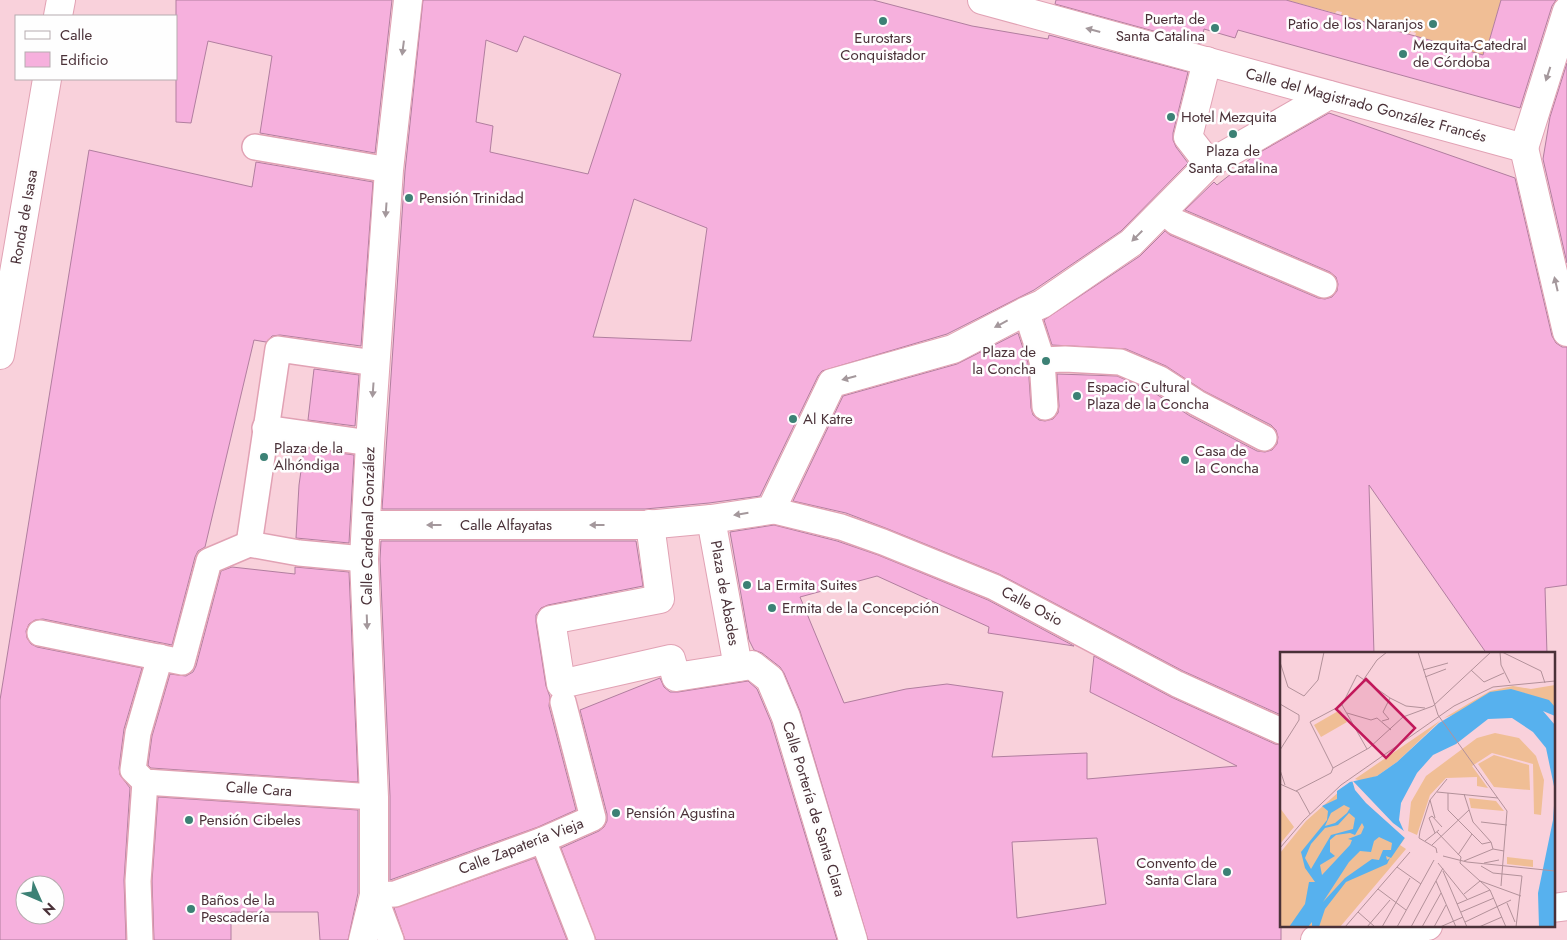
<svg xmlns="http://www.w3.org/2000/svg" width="1567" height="940" viewBox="0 0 1567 940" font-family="Jost,sans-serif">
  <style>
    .garden { fill: #f0be95 }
    .building { fill: #f6b0dd; stroke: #b17e9f; fill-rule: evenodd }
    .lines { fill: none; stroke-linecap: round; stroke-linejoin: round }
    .pedestrian-casing { stroke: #e1a2b4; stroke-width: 28 }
    .minor-casing { stroke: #e1a2b4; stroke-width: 30 }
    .pedestrian { stroke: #fff; stroke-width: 25 }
    .minor { stroke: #fff; stroke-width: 28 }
    .oneway { fill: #a4989c }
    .poi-dot { fill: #3c8175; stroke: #fefefe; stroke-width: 2 }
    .labels { text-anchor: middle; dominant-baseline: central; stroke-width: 5; stroke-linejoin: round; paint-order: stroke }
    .poi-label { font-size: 15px; fill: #4a3138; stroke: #fefefe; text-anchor: start }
    .street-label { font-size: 15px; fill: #4a3138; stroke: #fefefe }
    .inset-road { fill: none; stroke: #b3919a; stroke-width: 1 }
    .view { fill: #c2185b; fill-opacity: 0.15; stroke: #c2185b; stroke-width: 2.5 }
    .inset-edge { fill: none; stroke: #4a3138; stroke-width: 2.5 }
  </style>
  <rect width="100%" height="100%" fill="#f9d1db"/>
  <path class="garden" d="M1286 0H1501L1486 52 1484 51 1483 55 1415 36 1416 33 1411 31 1409 34 1341 15 1342 12 1337 11 1335 13Z"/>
  <g class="building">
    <path d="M176 0H392L375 153 260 133 272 56 208 41 191 123 176 122Z"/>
    <path d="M423 0H873L972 26 1048 39 1049 35 1188 72 1173 133V140L1176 147 1188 163 1121 231 1034 290 947 334 822 371 818 376 760 496 709 503 645 509H382L405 171ZM524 36 621 74 588 174 490 152 493 126 476 122 486 40 517 52ZM634 199 707 228 691 341 593 337Z"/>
    <path d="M1056 0H1286L1483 55 1484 51 1486 52 1501 0H1556L1552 6 1520 108 1238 30 1235 38 1204 29 1201 44 1055 4Z"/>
    <path d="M1567 63V263L1543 159 1550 117Z"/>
    <path d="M1329 113 1515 178 1552 336 1556 343 1562 347H1567V585L1545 588 1547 654H1487L1369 485 1374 654H1281V715L1183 671 999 574 888 529 846 513 793 501 843 396 957 364 1018 333 1028 363 1031 408 1033 415 1039 420 1045 421 1053 419 1058 413 1059 406 1057 374 1117 376 1153 392 1190 416 1257 451 1265 452 1272 450 1277 444 1278 437 1276 430 1271 425 1204 391 1166 366 1126 349 1052 345 1044 320 1140 256 1165 231 1170 235 1318 298 1325 299 1332 297 1337 291 1338 284 1336 277 1330 272 1185 210 1214 182 1217 185 1255 155Z"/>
    <path d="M89 150 252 187 256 162 373 182 361 346 280 335 272 336 266 342 254 340 205 547 198 551 195 557 172 645 43 619 35 620 29 624 26 631 27 638 31 644 37 647 142 668 124 729 119 768 120 775 130 788 124 880 126 940H0V700ZM25 885H55V915H25Z"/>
    <path d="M314 369 359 375 355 426 308 420Z"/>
    <path d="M305 448 354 455 349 543 296 538 299 485 304 449Z"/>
    <path d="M774 525 837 541 878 555 988 600 1074 646 988 633 989 627 877 576 800 597 844 703 906 689 947 684 1003 692 992 757 1087 753V779L1237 766 1090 692 1094 656 1171 697 1275 744 1281 745V940H868L800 711 784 673 780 667 762 653 754 650 749 640 730 532ZM1097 838 1106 904 1017 918 1012 842Z"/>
    <path d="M381 541H636L643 586 548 605 541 608 536 615V622L546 686 550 697 549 706 576 810 538 827 390 880V796L380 559Z"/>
    <path d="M232 567 295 574V567L349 572 358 782 151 768 148 765 152 736 170 674 186 676 193 672 196 666 221 571Z"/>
    <path d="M660 678 664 687 670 692H678L748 681 757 689 771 722 837 940H596L561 848 599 831 604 827 607 821V814L580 710Z"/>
    <path d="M158 797 358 810V893L348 940H320L318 912H231V940H154L152 881Z"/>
    <path d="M535 858 567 940H405L394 908Z"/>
  </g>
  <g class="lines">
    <g class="pedestrian-casing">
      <g id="pedestrian">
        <path d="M255 147 389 170"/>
        <path d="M1163 211 1176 222 1324 285"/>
        <path d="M1026 311 1042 360 1045 407"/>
        <path d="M1042 360 1065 359 1120 362 1160 379 1197 403 1264 438"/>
        <path d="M265 428 370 443"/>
        <path d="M771 510 841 527 883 542 994 587 1177 684 1281 731"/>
        <path d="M249 544 278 349 375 363"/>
        <path d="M40 633 182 662 209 561 249 544 299 553 364 559"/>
        <path d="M160 657 138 733 133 770 145 782 374 797"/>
        <path d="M543 840 582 940"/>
        <path d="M140 940 138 881 145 782"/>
        <path d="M391 940 374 895 395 894 543 840 593 818 563 702"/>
      </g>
    </g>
    <g class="minor-casing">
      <g id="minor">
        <path d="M982 0 1524 148"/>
        <path d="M58 16 61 0"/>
        <path d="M1207 61 1188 137 1209 164"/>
        <path d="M1524 148 1567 332"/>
        <path d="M1524 148 1567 11"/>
        <path d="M0 355 47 79"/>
        <path d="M711 519 738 667"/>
        <path d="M650 524 660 599 551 620 561 684 671 659 676 677 752 665 770 679 786 717 853 940"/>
        <path d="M367 525H646L711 519 771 510 832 383 953 349 1026 311 1042 304 1131 243 1209 164 1329 95"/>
        <path d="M1553 908 1567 906"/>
        <path d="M363 940 374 895V797L364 559 370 443 389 170 408 0"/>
        <path d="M1315 940 1392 927 1428 926"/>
      </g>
    </g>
    <use href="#pedestrian" class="pedestrian"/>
    <use href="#minor" class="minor"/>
  </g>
  <defs><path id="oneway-solid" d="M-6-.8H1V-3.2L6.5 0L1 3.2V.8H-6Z" transform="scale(1.25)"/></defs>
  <g class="oneway">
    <use href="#oneway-solid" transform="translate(1093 30) rotate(-165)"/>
    <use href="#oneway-solid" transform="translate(403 48) rotate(97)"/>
    <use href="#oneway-solid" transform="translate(1548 74) rotate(108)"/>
    <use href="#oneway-solid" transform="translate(386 210) rotate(94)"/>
    <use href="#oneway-solid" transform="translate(1137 236) rotate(135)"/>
    <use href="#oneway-solid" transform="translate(1556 284) rotate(-103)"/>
    <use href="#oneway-solid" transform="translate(1001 324) rotate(152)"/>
    <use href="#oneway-solid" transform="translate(849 378) rotate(165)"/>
    <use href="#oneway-solid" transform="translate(373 390) rotate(94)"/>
    <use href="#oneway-solid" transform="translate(741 514) rotate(171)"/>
    <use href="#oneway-solid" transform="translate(434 525) rotate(180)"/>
    <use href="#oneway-solid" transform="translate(597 525) rotate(180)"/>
    <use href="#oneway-solid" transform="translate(367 622) rotate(88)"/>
  </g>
  <g class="poi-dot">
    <circle cx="883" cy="21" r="5"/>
    <circle cx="1433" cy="24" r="5"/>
    <circle cx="1215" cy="28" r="5"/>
    <circle cx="1403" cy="54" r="5"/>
    <circle cx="1171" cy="117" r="5"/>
    <circle cx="1233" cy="134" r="5"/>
    <circle cx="409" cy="198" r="5"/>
    <circle cx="1046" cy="361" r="5"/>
    <circle cx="1077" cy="396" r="5"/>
    <circle cx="793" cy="419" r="5"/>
    <circle cx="264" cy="457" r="5"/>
    <circle cx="1185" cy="460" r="5"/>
    <circle cx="747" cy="585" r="5"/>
    <circle cx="772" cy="608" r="5"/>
    <circle cx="616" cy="813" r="5"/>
    <circle cx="189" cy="820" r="5"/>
    <circle cx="1227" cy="872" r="5"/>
    <circle cx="191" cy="909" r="5"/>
  </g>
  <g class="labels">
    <g class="poi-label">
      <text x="1205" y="19" text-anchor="end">Puerta de<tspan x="1205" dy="17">Santa Catalina</tspan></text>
      <text x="1423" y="24" text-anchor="end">Patio de los Naranjos</text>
      <text x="883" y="38" text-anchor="middle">Eurostars<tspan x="883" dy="17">Conquistador</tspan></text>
      <text x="1413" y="45">Mezquita-Catedral<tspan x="1413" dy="17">de Córdoba</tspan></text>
      <text x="1181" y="117">Hotel Mezquita</text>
      <text x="1233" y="151" text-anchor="middle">Plaza de<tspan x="1233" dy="17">Santa Catalina</tspan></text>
      <text x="419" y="198">Pensión Trinidad</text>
      <text x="1036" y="352" text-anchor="end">Plaza de<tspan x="1036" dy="17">la Concha</tspan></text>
      <text x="1087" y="387">Espacio Cultural<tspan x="1087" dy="17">Plaza de la Concha</tspan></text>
      <text x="803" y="419">Al Katre</text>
      <text x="274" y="448">Plaza de la<tspan x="274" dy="17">Alhóndiga</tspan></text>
      <text x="1195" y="451">Casa de<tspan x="1195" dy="17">la Concha</tspan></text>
      <text x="757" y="585">La Ermita Suites</text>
      <text x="782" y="608">Ermita de la Concepción</text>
      <text x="626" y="813">Pensión Agustina</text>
      <text x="199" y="820">Pensión Cibeles</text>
      <text x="1217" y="863" text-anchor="end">Convento de<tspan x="1217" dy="17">Santa Clara</tspan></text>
      <text x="201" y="900">Baños de la<tspan x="201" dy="17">Pescadería</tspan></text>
    </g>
    <g class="street-label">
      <text transform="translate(1366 105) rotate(15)">Calle del Magistrado González Francés</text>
      <text transform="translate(24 217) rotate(-80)">Ronda de Isasa</text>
      <text x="506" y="525">Calle Alfayatas</text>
      <text transform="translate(368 526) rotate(-89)">Calle Cardenal González</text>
      <text transform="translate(725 593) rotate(80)">Plaza de Abades</text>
      <text transform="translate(1032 606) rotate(28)">Calle Osio</text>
      <text transform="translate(259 789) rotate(4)">Calle Cara</text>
      <text transform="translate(814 809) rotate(73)">Calle Portería de Santa Clara</text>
      <text transform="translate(521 846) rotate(-21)">Calle Zapatería Vieja</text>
    </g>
  </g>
  <g transform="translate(1280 652)">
    <rect width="275" height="275" fill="#f9d1db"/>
    <path d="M227 205 253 208V215L227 212Z" fill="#f0be95"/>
    <path d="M275 33V55L263 47 240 40 164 66 210 39 233 34 251 37ZM161 68 117 110 97 124 81 129 75 127ZM215 81 239 86 256 104 264 128 261 163 254 162 253 112 212 101 192 114 208 136 197 134V125L166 126 150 143 137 183 128 179 131 150 146 124 197 86ZM70 130 125 186 120 193 126 197 60 275H0V201L26 169Z" fill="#f0be95"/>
    <path d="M60 58 67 70 41 85 34 73ZM214 103 249 113 250 138 214 135 198 112ZM189 146 216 149 224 159 191 156ZM0 156 14 175 0 192Z" fill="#f0be95"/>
    <path d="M231 37 269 48 275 55V64L263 59 275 73V139L266 96 253 80 232 66 208 67 176 92 153 103 137 121 121 151 119 168 126 184 111 206 106 204 107 208 110 206 107 212 66 230 45 257 39 275H32V270L28 275H9L25 252 29 230H35L25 216 21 200 47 168 48 159 42 154 57 147V139L70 130 97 124 117 110 159 71 179 59 210 40ZM64 153 70 156 67 161 55 171 45 174 51 161ZM69 161 75 166 73 177 51 183 31 217 25 206 31 192 45 176 58 173ZM82 171 84 175 81 182 68 187 72 188 70 193 42 223 40 213 55 204 50 200V188L56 183 70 181 75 183ZM99 185 112 191 111 198H103L99 208 92 207 65 226 43 250 69 210 80 199 91 200 94 189ZM275 139V275H259L258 241 273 168Z" fill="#57b1ee" fill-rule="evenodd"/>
    <path d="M72 128 113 171 128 182 126 187 86 151 75 138Z" fill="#f9d1db"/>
    <path class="inset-road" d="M138 0 158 63 227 159 221 234M220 0 221 13 230 31M222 0 261 19 265 31M0 10 8 35 24 44 38 28 44 0M143 18 168 11M191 18 204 30 224 21M145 25 166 17M84 27 97 8 107 0M0 52 19 63V68L0 98M62 53 77 23 110 46 126 54 145 56M62 53 87 97M67 61 91 68 97 66 111 78M102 69 109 67 103 60 110 46M53 116 89 96 123 65 153 54 211 0M53 116 30 70 62 53M0 118 5 133M0 132 18 140 30 162M16 139 51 121 53 116M157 140 218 146M168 141V158L202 192 211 190M184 142 193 170 211 190 213 197M150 148 155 166M201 170 227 173M157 180 181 205 180 211 210 238 226 275M155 181 149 166 152 164 162 175M145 189 159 178M152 193 189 158M0 196 24 168 61 133 174 54 213 35 275 29M157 201 156 196 139 186 140 179 150 148 167 127M178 203 192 182M163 204 187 210 275 219M184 209 213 197 224 199M158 211 187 247M204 211 219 208M201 214 213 221 242 224 236 275M117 215 130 200M163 219 187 275M156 229 176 275M98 237 126 258M184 242 200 229 241 244M227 251 235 270M177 252 210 238M78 260 95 275M181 260 214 246M185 270 231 248M65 275 117 215 141 232M87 275 110 248M102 275 130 226M117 275 154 208M131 275 163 216M142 275 161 241M154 275 166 253M160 275 183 265M199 275 222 265"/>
    <path class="view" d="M86 27 135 76 106 106 56 57Z"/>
    <rect width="275" height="275" class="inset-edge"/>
  </g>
  <rect x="15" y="15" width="162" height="65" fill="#fefefe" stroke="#b6acaf"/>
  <rect x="25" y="31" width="25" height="8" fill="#ffffff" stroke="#b6acaf"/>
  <text x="60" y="40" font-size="15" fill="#4a3138">Calle</text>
  <rect x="25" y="52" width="25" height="15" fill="#f6b0dd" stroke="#b6acaf"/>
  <text x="60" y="65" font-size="15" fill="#4a3138">Edificio</text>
  <g transform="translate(40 900) rotate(135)"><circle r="24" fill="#fefefe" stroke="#b6acaf"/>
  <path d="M0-4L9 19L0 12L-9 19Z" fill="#3c8175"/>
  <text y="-8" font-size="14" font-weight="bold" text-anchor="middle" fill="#4a3138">N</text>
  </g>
</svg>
